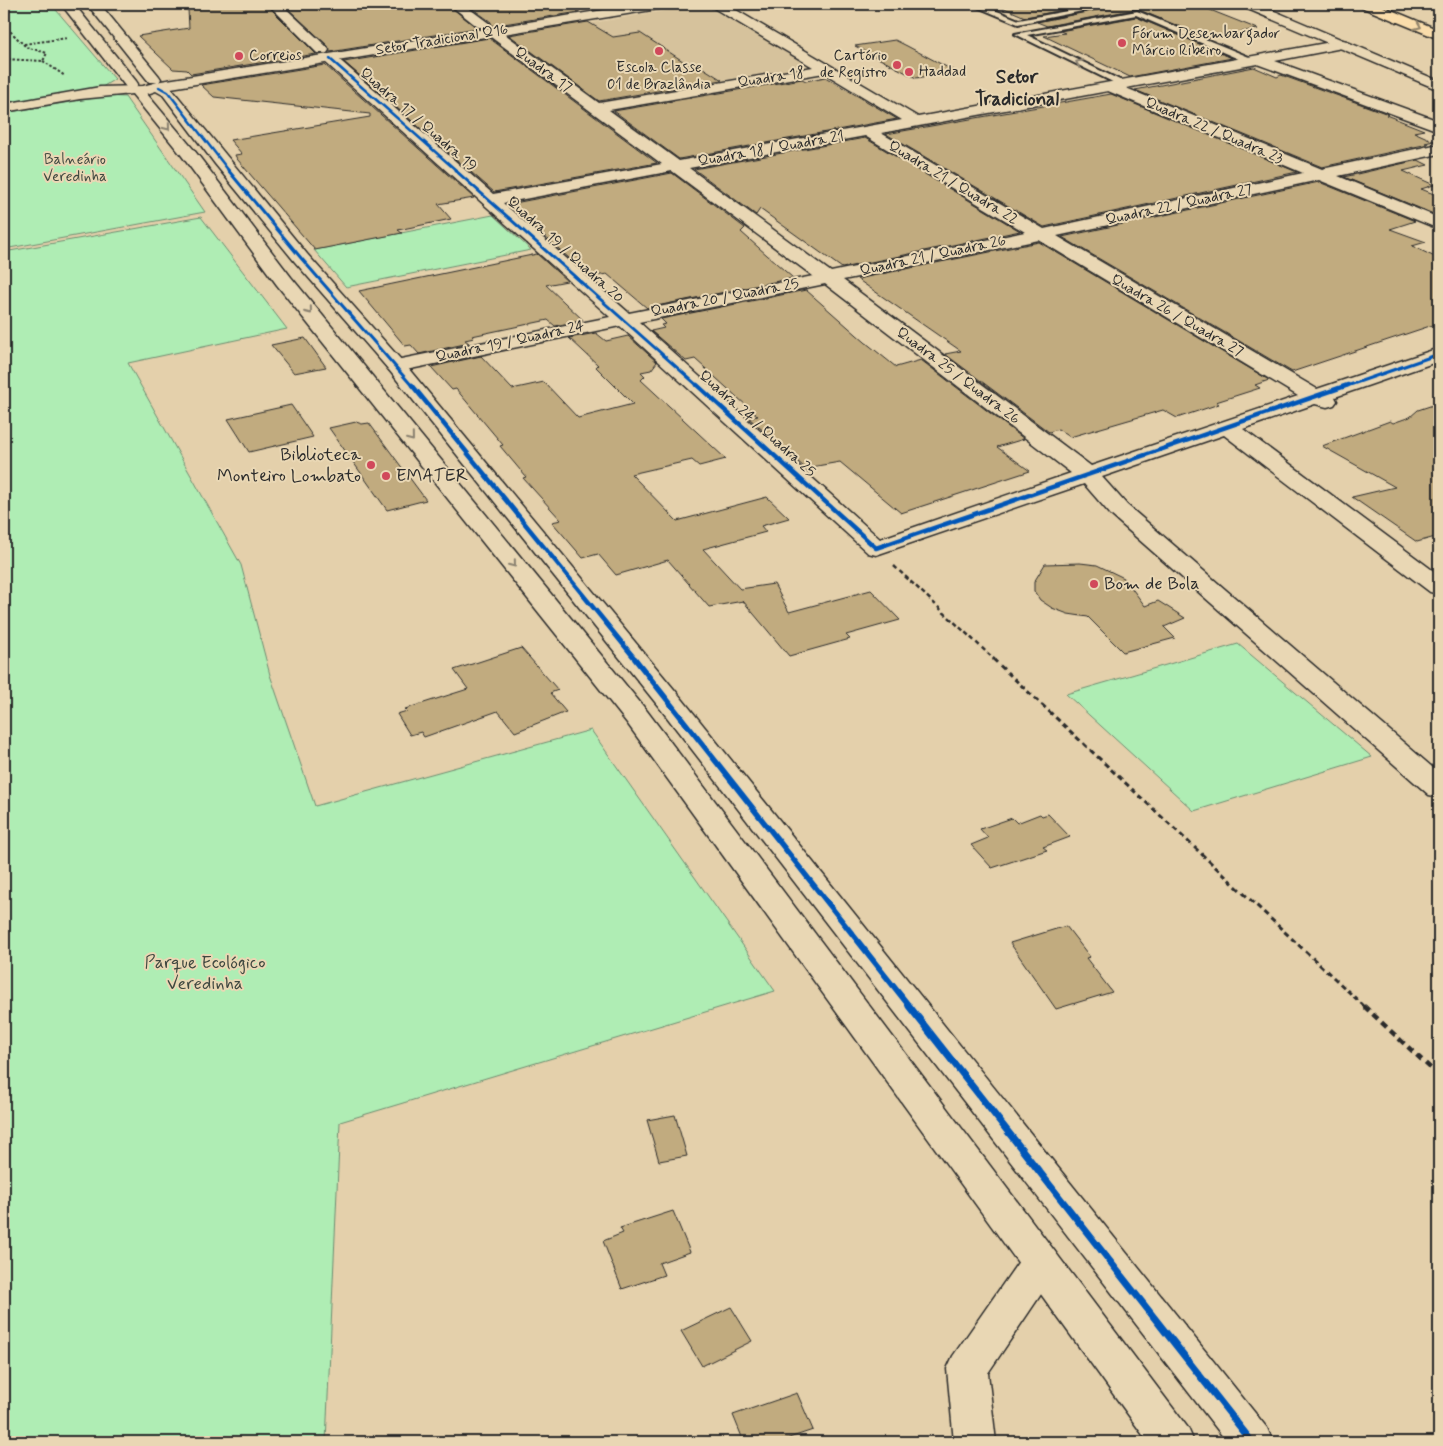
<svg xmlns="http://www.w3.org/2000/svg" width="1443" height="1446" viewBox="0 0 1443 1446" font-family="Mynerve,sans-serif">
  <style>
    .built { fill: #d6c29c }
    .green { fill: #afedb4; stroke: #6d8c70 }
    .building { fill: #c1ab7f; stroke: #2b2b2b }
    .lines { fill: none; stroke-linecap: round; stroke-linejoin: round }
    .service-casing { stroke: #2b2b2b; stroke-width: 4 }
    .minor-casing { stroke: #2b2b2b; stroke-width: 3 }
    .tertiary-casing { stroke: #2b2b2b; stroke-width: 3 }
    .secondary-casing { stroke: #2b2b2b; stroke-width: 3 }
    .trunk-casing { stroke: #2b2b2b; stroke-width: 3 }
    .path-far3 { stroke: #2b2b2b; stroke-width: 2; stroke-dasharray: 2.5 2; stroke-linecap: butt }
    .path-far2 { stroke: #2b2b2b; stroke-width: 2.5; stroke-dasharray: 4.5 3; stroke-linecap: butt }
    .path-far1 { stroke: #2b2b2b; stroke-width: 3; stroke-dasharray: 5.5 4; stroke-linecap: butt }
    .path { stroke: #2b2b2b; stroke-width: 4.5; stroke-dasharray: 7 5; stroke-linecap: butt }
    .service { fill: #e9d7b4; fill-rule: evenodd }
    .minor { fill: #e9d7b4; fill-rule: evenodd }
    .tertiary { fill: #e9d7b4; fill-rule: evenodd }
    .secondary { fill: #e9d7b4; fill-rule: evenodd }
    .trunk { fill: #faddab; fill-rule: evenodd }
    .cycleway-far4-casing { stroke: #e9d7b4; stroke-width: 4.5 }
    .cycleway-far3-casing { stroke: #e9d7b4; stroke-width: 5 }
    .cycleway-far2-casing { stroke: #e9d7b4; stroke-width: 7 }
    .cycleway-far1-casing { stroke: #e9d7b4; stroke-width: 9 }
    .cycleway-casing { stroke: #e9d7b4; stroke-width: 10 }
    .cycleway-far4 { stroke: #0057b8; stroke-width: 2.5 }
    .cycleway-far3 { stroke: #0057b8; stroke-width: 3 }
    .cycleway-far2 { stroke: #0057b8; stroke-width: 4.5 }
    .cycleway-far1 { stroke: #0057b8; stroke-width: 5.5 }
    .cycleway { stroke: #0057b8; stroke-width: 7 }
    .oneway { stroke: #92846b }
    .oneway2 { stroke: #8a8170 }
    .poi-dot { fill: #d1495b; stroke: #e9d7b4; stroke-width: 2 }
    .labels { text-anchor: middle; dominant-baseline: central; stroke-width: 4; stroke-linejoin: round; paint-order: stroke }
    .far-poi-label { font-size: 15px; fill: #2b2b2b; stroke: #e9d7b4; text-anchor: start }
    .far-street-label { font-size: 15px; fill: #2b2b2b; stroke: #e9d7b4 }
    .far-park-label { font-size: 15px; fill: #3f4840; stroke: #e9d7b4 }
    .poi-label { font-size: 18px; fill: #2b2b2b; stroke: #e9d7b4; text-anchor: start }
    .park-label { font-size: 18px; fill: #3f4840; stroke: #e9d7b4 }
    .far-district-label { font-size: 19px; font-weight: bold; fill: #2b2b2b; stroke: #e9d7b4 }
  </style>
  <rect width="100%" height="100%" fill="#e4d0ab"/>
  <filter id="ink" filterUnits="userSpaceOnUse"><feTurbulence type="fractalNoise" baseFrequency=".02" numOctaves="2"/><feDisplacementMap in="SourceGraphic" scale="10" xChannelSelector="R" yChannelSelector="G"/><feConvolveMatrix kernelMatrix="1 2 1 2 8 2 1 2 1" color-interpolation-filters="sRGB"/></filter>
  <g filter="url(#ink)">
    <path class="built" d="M693 6 708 7 805 63 800 68 614 98 526 34Z"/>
    <g class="green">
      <path d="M4 4H51L115 79 99 89 4 103Z"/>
      <path d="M106 96 125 97 205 212 4 249V113Z"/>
      <path d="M493 215 531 250 346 287 314 250Z"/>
      <path d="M201 217 287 329 128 363 241 565 270 675 315 806 591 730 775 991 340 1122 326 1442H4V252Z"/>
      <path d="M1238 644 1372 757 1194 811 1066 694Z"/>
    </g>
    <g class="building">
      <path d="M226 4H266L316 54 191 74 187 70 173 69 138 36 189 28 188 9Z"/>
      <path d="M283 4H447L477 28 330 52 328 46Z"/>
      <path d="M466 4H579V12L491 26V22Z"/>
      <path d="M995 4H1091V5L1025 17Z"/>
      <path d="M1107 4H1195L1258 29 1207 38 1137 9 1047 26 1037 22 1107 8 1109 5Z"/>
      <path d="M1136 17 1232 58 1130 77 1044 36 1065 33 1060 31Z"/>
      <path d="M588 22 613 37 640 33 692 67 700 66 722 80 599 101 509 35Z"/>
      <path d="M489 38 657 163 494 192 344 62Z"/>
      <path d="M895 40 907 46 956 72 916 78 855 46Z"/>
      <path d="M325 65 474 198 438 204 451 219 398 230 402 233 315 250 237 159 235 155 242 154 230 140 370 117V114L214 97 201 85Z"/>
      <path d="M1254 67 1277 77 1281 75 1388 114 1386 115 1424 130 1414 132 1434 141 1425 143 1428 144 1322 167 1135 90Z"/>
      <path d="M825 77 897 119 679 159 614 111 802 79 806 81Z"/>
      <path d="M1111 94 1297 172 1044 227 886 134Z"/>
      <path d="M865 138 1020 231 842 268 760 209 756 215 694 169Z"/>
      <path d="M1418 160 1428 165 1403 171 1434 185 1421 189 1439 196V214L1436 215 1344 177Z"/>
      <path d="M672 173 745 228 741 232 793 278 647 308 607 274 590 277 509 204Z"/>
      <path d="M1319 182 1415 221 1390 229 1426 242 1412 246 1439 259V323L1292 372 1062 237Z"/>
      <path d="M1039 242 1269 380 1255 385 1260 388 1216 402 1219 404 1177 418 1163 410 1070 437 1058 429 1049 432 945 354 961 351 857 279Z"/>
      <path d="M537 254 567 281 546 285 583 320 555 326 548 320 472 336 474 338 465 340 469 343 419 354 411 345 405 346 359 291Z"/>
      <path d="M806 290 865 342 896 367 921 360 1024 439 997 447 1030 471 901 513 840 462 805 468 749 418 758 416 695 359 686 361 651 331 664 328 661 325 666 324 661 319Z"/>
      <path d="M596 333 606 341 628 336 657 362 651 370 641 372 645 376 641 380 726 459 699 466 692 460 631 474 677 521 767 497 789 518 761 526 766 532 703 549 740 589 774 584 789 612 871 590 900 620 846 635 850 639 789 656 743 601 709 607 668 560 616 575 598 554 583 558 552 522 561 520 523 478 526 477 500 446 503 445 456 389 452 390 431 367 481 356 512 389 544 382 578 418 633 404 596 367 598 365 569 338Z"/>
      <path d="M305 338 326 367 294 373 271 345Z"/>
      <path d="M1439 403V536L1417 542 1352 497 1395 487 1322 446 1390 421 1393 423 1410 417 1418 410Z"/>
      <path d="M291 405 313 437 249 452 228 419Z"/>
      <path d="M356 422 362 424 369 423 426 500 387 510 329 428Z"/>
      <path d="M1080 563 1097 565 1124 578 1145 606 1158 601 1185 618 1164 627 1175 638 1123 652 1088 617 1068 614 1052 608 1040 600 1034 591V582L1045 564Z"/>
      <path d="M521 648 558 690 550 693 566 712 515 732 498 711 424 737 421 732 410 735 397 714 407 711 405 709 468 689 454 670Z"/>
      <path d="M1040 814 1042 816 1048 814 1070 837 1043 847 1047 850 992 868 971 845 988 838 980 829 1012 818 1017 823Z"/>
      <path d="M1066 926 1090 957 1086 958 1112 992 1056 1009 1010 943Z"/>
      <path d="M675 1115 687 1156 659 1161 647 1120Z"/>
      <path d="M673 1211 690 1252 659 1263 664 1275 622 1289 603 1241 623 1233 620 1228Z"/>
      <path d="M731 1307 752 1341 702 1366 681 1331Z"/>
      <path d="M797 1393 813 1430 777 1442H744L733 1415Z"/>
    </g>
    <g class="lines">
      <g class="service-casing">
        <g id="service">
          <path d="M970 4H980L1019 20 1094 6 1093 4H1103L1107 6 1018 24Z"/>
          <path d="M1137 11 1254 59 1255 61 1248 63 1136 15 1027 35 1126 83 1127 85 1123 87 1015 34Z"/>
        </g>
      </g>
      <g class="minor-casing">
        <g id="minor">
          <path d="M61 4H74L136 81 138 84 136 87H126Z"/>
          <path d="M87 4H100L159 76 161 79 159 82H149Z"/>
          <path d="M268 4H281L327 47 329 50 327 53H317Z"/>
          <path d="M449 4H463L490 24 488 27H478Z"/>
          <path d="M711 4H726L918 117 1342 40 1347 41 1349 44 1347 47 1275 61 1439 121V131L1257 64 1126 88 1322 169 1439 144V154L1338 176 1439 218V229L1319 180 1057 236 1317 389 1439 348V361L1335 397 1337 401 1334 405 1327 407 1315 404 1243 429 1439 575V594L1430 592 1224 435 1102 477 1127 505 1439 773V797L1429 795 1111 515 1084 484 876 555 868 553 620 326 396 372 389 370 386 366 389 362 396 360 610 317 325 62 323 59 325 56H335L493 194 662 164 488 35 486 32 488 29H498L599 103 813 67 712 7ZM824 73 902 120 679 161 609 110ZM1108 91 1303 173 1044 229 881 133ZM865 136 1025 232 831 272 689 168ZM672 171 813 276 629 313 503 203ZM1039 240 1298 396 1091 466 843 280ZM825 284 1071 473 880 539 639 322Z"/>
          <path d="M1040 1246 1054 1251 1059 1263 1054 1275 988 1373 996 1442H954L947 1369 953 1356 1026 1251Z"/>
        </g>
      </g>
      <g class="tertiary-casing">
        <path id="tertiary" d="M641 4H670L664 8 171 88 307 254 403 362 683 700 1267 1428 1273 1442H1227L663 712 389 370 295 262 215 164 163 95 156 91 147 94 194 150 291 277 647 711 1188 1428 1194 1442H1148L627 723 277 285 182 156 132 94 80 99 4 112V104L100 87 143 86 161 81Z"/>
      </g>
      <g class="secondary-casing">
        <path id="secondary" d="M1242 4H1258L1439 81V90L1243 7Z"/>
      </g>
      <g class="trunk-casing">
        <path id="trunk" d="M1360 4H1377L1439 30V39L1361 7Z"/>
      </g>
      <g class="path-far3">
        <path d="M4 25 26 47 47 53 43 61 4 59"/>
        <path d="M24 44 67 38"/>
        <path d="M43 61 65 76"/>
      </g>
      <path class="path-far2" d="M894 566 995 660"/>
      <path class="path-far1" d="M993 659 1365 1007"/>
      <path class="path" d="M1364 1006 1439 1076"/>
      <use href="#service" class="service"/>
      <use href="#minor" class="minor"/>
      <use href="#tertiary" class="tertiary"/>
      <use href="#secondary" class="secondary"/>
      <use href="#trunk" class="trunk"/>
      <g class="cycleway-far4-casing">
        <g id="cycleway-far4">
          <path d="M330 59 457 171"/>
          <path d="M159 87 168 92 229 171"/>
        </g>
      </g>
      <g class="cycleway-far3-casing">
        <g id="cycleway-far3">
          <path d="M228 170 301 258 413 387"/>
          <path d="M455 170 699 387"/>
          <path d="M1344 387 1439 354"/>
        </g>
      </g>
      <g class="cycleway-far2-casing">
        <g id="cycleway-far2">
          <path d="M412 385 636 660"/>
          <path d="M697 385 876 548 1348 385"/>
        </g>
      </g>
      <g class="cycleway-far1-casing">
        <path id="cycleway-far1" d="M635 659 910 1007"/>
      </g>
      <g class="cycleway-casing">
        <path id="cycleway" d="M909 1006 1252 1442"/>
      </g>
      <use href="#cycleway-far4" class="cycleway-far4"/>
      <use href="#cycleway-far3" class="cycleway-far3"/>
      <use href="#cycleway-far2" class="cycleway-far2"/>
      <use href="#cycleway-far1" class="cycleway-far1"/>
      <use href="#cycleway" class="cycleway"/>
    </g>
    <defs><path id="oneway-chevron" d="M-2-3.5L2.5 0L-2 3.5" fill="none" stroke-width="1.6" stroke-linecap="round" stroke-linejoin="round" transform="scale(1.25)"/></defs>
    <use class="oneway" href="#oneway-chevron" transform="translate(1418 26) rotate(23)"/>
    <g class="oneway2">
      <use href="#oneway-chevron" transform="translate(1079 63) rotate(-154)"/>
      <use href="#oneway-chevron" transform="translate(167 127) rotate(51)"/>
      <use href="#oneway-chevron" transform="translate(309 311) rotate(51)"/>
      <use href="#oneway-chevron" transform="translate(411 438) rotate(51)"/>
      <use href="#oneway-chevron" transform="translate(513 564) rotate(51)"/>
    </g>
  </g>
  <g class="poi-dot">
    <circle cx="1122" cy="43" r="5"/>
    <circle cx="659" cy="51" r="5"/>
    <circle cx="239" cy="56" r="5"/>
    <circle cx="897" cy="65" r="5"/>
    <circle cx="909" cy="72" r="5"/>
    <circle cx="371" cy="465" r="5"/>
    <circle cx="386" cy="476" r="5"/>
    <circle cx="1094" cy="584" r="5"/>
  </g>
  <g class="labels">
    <g class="far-poi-label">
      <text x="1132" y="34">Fórum Desembargador<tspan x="1132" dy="17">Márcio Ribeiro</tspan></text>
      <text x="249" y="56">Correios</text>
      <text x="887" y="56" text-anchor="end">Cartório<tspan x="887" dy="17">de Registro</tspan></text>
      <text x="659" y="68" text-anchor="middle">Escola Classe<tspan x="659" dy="17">01 de Brazlândia</tspan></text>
      <text x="919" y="72">Haddad</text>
    </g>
    <g class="far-street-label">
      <text transform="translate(442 40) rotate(-9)">Setor Tradicional Q16</text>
      <text transform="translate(543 70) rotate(36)">Quadra 17</text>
      <text transform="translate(771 78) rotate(-9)">Quadra 18</text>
      <text transform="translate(418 120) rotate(41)">Quadra 17 / Quadra 19</text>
      <text transform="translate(1214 131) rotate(23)">Quadra 22 / Quadra 23</text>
      <text transform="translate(771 149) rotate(-10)">Quadra 18 / Quadra 21</text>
      <text transform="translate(953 183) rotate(31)">Quadra 21 / Quadra 22</text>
      <text transform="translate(1179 205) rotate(-12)">Quadra 22 / Quadra 27</text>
      <text transform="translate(565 250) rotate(42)">Quadra 19 / Quadra 20</text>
      <text transform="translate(933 256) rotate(-12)">Quadra 21 / Quadra 26</text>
      <text transform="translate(725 298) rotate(-11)">Quadra 20 / Quadra 25</text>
      <text transform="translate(1177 316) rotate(30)">Quadra 26 / Quadra 27</text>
      <text transform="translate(510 342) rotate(-12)">Quadra 19 / Quadra 24</text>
      <text transform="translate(958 376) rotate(37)">Quadra 25 / Quadra 26</text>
      <text transform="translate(757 424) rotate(42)">Quadra 24 / Quadra 25</text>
    </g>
    <g class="far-park-label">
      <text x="75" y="160">Balneário<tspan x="75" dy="17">Veredinha</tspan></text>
    </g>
    <g class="poi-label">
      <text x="361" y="455" text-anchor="end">Biblioteca<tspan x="361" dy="21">Monteiro Lombato</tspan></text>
      <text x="396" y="476">EMATER</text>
      <text x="1104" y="584">Bom de Bola</text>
    </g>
    <g class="park-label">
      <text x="205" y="963">Parque Ecológico<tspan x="205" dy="21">Veredinha</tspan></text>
    </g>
    <g class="far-district-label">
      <text x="1017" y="77">Setor<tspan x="1017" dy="22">Tradicional</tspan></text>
    </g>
  </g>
  <rect width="1443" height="1446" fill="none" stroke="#e9d7b4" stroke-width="20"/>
  <rect x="10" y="10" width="1423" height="1426" fill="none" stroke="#2b2b2b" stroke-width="2" filter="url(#ink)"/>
</svg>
